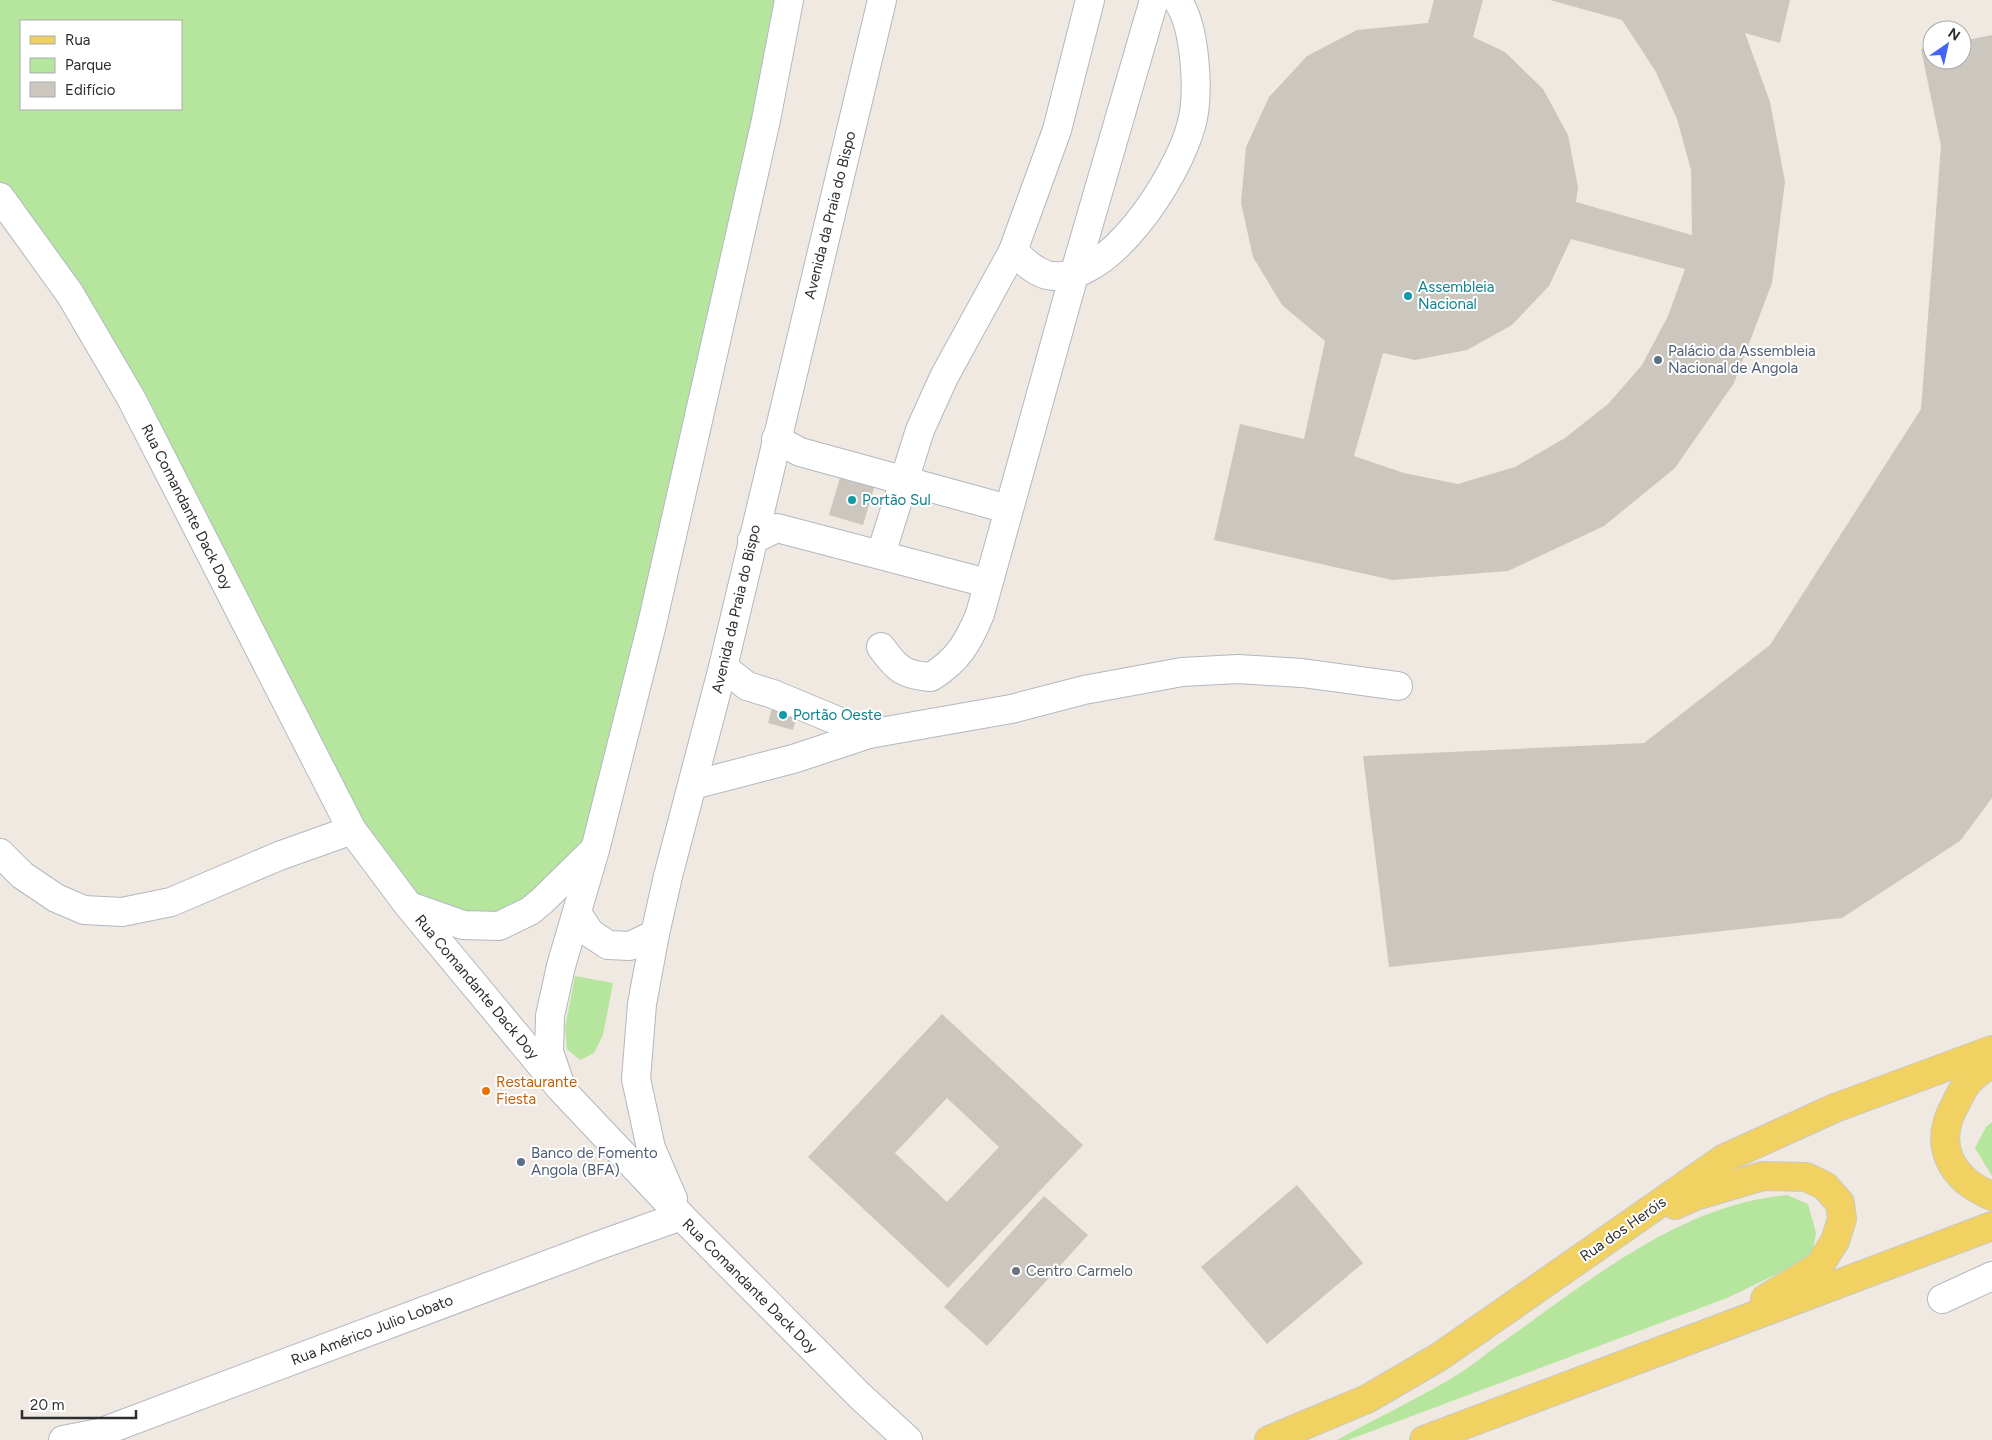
<svg xmlns="http://www.w3.org/2000/svg" width="1992" height="1440" viewBox="0 0 1992 1440" font-family="Figtree,sans-serif">
  <style>
    .green { fill: #b6e59e; fill-rule: evenodd }
    .building { fill: #cbc7bf; fill-rule: evenodd }
    .lines { fill: none; stroke-linecap: round; stroke-linejoin: round }
    .minor-casing { stroke: #b4b7c1; stroke-width: 30 }
    .major-casing { stroke: #c9c9c9; stroke-width: 30 }
    .minor { stroke: #fff; stroke-width: 28 }
    .major { stroke: #f2d163; stroke-width: 28 }
    .culture-dot { fill: #0f9aa8; stroke: #fff; stroke-width: 2 }
    .service-dot { fill: #5c6f8a; stroke: #fff; stroke-width: 2 }
    .food-dot { fill: #e8710a; stroke: #fff; stroke-width: 2 }
    .worship-dot { fill: #6b7280; stroke: #fff; stroke-width: 2 }
    .labels { text-anchor: middle; dominant-baseline: central; stroke-width: 4; stroke-linejoin: round; paint-order: stroke }
    .street-label { font-size: 15px; fill: #2e2e2e; stroke: #fff }
    .culture-label { font-size: 15px; fill: #0d838f; stroke: #fff; text-anchor: start }
    .service-label { font-size: 15px; fill: #4e5e75; stroke: #fff; text-anchor: start }
    .food-label { font-size: 15px; fill: #c56008; stroke: #fff; text-anchor: start }
    .worship-label { font-size: 15px; fill: #5b616d; stroke: #fff; text-anchor: start }
  </style>
  <rect width="100%" height="100%" fill="#efe9e1"/>
  <g class="green">
    <path d="M0 0H789L595 850 499 926 408 905 131 398 0 197ZM21 21H181V109H21Z"/>
    <path d="M575 976 613 983 603 1035 594 1053 580 1060 567 1049 565 1028Z"/>
    <path d="M1992 1122V1176L1975 1148 1986 1127Z"/>
    <path d="M1787 1195 1808 1204 1816 1233 1813 1250 1800 1263 1727 1298 1348 1440H1337C1377 1418 1419 1398 1457 1375 1473 1365 1488 1352 1504 1341 1589 1281 1679 1205 1787 1195Z"/>
  </g>
  <g class="building">
    <path d="M1434 0H1483L1473 37 1505 52 1543 89 1568 135 1578 187 1576 202 1692 235 1691 170 1677 119 1656 72 1622 20 1550 0H1790L1780 43 1745 33 1770 102 1785 182 1772 283 1734 383 1675 468 1604 526 1508 571 1392 580 1214 540 1240 424 1304 439 1325 341 1282 305 1253 257 1241 203 1246 147 1269 97 1307 56 1357 30 1428 23ZM1571 239 1685 269 1668 316 1642 365 1608 404 1565 438 1515 467 1458 484 1404 473 1354 456 1383 353 1415 360 1467 350 1512 325 1549 286Z"/>
    <path d="M1992 35V798L1960 841 1842 918 1389 967 1363 756 1644 743 1770 645 1921 409 1941 146 1921 49 1932 47V60H1962V41Z"/>
    <path d="M841 474 875 485 863 525 829 515Z"/>
    <path d="M774 700 799 707 793 730 768 723Z"/>
    <path d="M942 1014 1083 1145 948 1288 808 1157ZM947 1098 999 1147 947 1202 895 1153Z"/>
    <path d="M1297 1185 1363 1263 1267 1344 1201 1267Z"/>
    <path d="M1044 1196 1088 1235 987 1346 944 1307Z"/>
  </g>
  <g class="lines">
    <g class="minor-casing">
      <g id="minor">
        <path d="M0 197 70 294 131 398 352 830 408 905 561 1089 681 1216 860 1396 908 1440"/>
        <path d="M1013 251C1023 260 1033 271 1047 275 1107 290 1178 175 1191 126 1200 96 1196 26 1177 0"/>
        <path d="M776 439 800 452 1008 509"/>
        <path d="M752 540 777 528 987 583"/>
        <path d="M881 554 920 430 944 377 1013 251 1057 130 1090 0"/>
        <path d="M881 647C897 669 903 675 931 677 958 660 968 643 980 614L1074 275 1154 0"/>
        <path d="M723 667 747 686 773 694 869 734"/>
        <path d="M693 785 793 759 869 734 1011 709 1084 690 1182 672 1238 669 1302 673 1398 686"/>
        <path d="M0 853 22 875 56 898 84 910 122 912 171 902 279 856 352 830"/>
        <path d="M412 907 463 925 499 926 530 911 542 901 593 851"/>
        <path d="M577 913 590 933 608 945 630 946 655 934"/>
        <path d="M559 1081 549 1052 550 1016 561 966 595 850 652 624 766 120 789 0"/>
        <path d="M673 1199 651 1148 636 1079 642 1004 655 934 668 876 723 667 882 0"/>
        <path d="M1942 1299 1992 1276"/>
        <path d="M63 1440 99 1433 597 1246 681 1216"/>
      </g>
    </g>
    <g class="major-casing">
      <g id="major">
        <path d="M1992 1063C1985 1068 1977 1073 1970 1080 1964 1086 1960 1095 1956 1103 1932 1144 1950 1179 1992 1196"/>
        <path d="M1675 1205 1695 1196 1763 1176 1806 1177 1825 1186 1840 1203 1842 1219 1835 1241 1819 1266 1765 1299"/>
        <path d="M1269 1440 1367 1399 1439 1357 1723 1159 1835 1108 1992 1050"/>
        <path d="M1424 1440 1992 1226"/>
      </g>
    </g>
    <use href="#minor" class="minor"/>
    <use href="#major" class="major"/>
  </g>
  <g class="culture-dot">
    <circle cx="1408" cy="296" r="5"/>
    <circle cx="852" cy="500" r="5"/>
    <circle cx="783" cy="715" r="5"/>
  </g>
  <g class="service-dot">
    <circle cx="1658" cy="360" r="5"/>
    <circle cx="521" cy="1162" r="5"/>
  </g>
  <circle class="food-dot" cx="486" cy="1091" r="5"/>
  <circle class="worship-dot" cx="1016" cy="1271" r="5"/>
  <g class="labels">
    <g class="street-label">
      <text transform="translate(830 215) rotate(-76)">Avenida da Praia do Bispo</text>
      <text transform="translate(187 507) rotate(63)">Rua Comandante Dack Doy</text>
      <text transform="translate(736 609) rotate(-77)">Avenida da Praia do Bispo</text>
      <text transform="translate(477 987) rotate(50)">Rua Comandante Dack Doy</text>
      <text transform="translate(1623 1229) rotate(-35)">Rua dos Heróis</text>
      <text transform="translate(750 1286) rotate(45)">Rua Comandante Dack Doy</text>
      <text transform="translate(372 1330) rotate(-21)">Rua Américo Julio Lobato</text>
    </g>
    <g class="culture-label">
      <text x="1418" y="287">Assembleia<tspan x="1418" dy="17">Nacional</tspan></text>
      <text x="862" y="500">Portão Sul</text>
      <text x="793" y="715">Portão Oeste</text>
    </g>
    <g class="service-label">
      <text x="1668" y="351">Palácio da Assembleia<tspan x="1668" dy="17">Nacional de Angola</tspan></text>
      <text x="531" y="1153">Banco de Fomento<tspan x="531" dy="17">Angola (BFA)</tspan></text>
    </g>
    <g class="food-label">
      <text x="496" y="1082">Restaurante<tspan x="496" dy="17">Fiesta</tspan></text>
    </g>
    <g class="worship-label">
      <text x="1026" y="1271">Centro Carmelo</text>
    </g>
  </g>
  <rect x="20" y="20" width="162" height="90" fill="#ffffff" stroke="#ababab"/>
  <rect x="30" y="36" width="25" height="8" fill="#f2d163" stroke="#ababab"/>
  <text x="65" y="45" font-size="15" fill="#2e2e2e">Rua</text>
  <rect x="30" y="58" width="25" height="15" fill="#b6e59e" stroke="#ababab"/>
  <text x="65" y="70" font-size="15" fill="#2e2e2e">Parque</text>
  <rect x="30" y="82" width="25" height="15" fill="#cbc7bf" stroke="#ababab"/>
  <text x="65" y="95" font-size="15" fill="#2e2e2e">Edifício</text>
  <g transform="translate(1947 45) rotate(34)"><circle r="24" fill="#ffffff" stroke="#ababab"/>
  <path d="M0-4L9 19L0 12L-9 19Z" fill="#4264fb"/>
  <text y="-8" font-size="14" font-weight="bold" text-anchor="middle" fill="#2e2e2e">N</text>
  </g>
  <path d="M22 1410v8h114v-8" fill="none" stroke="#2e2e2e" stroke-width="2.5"/>
  <text x="30" y="1410" font-size="15" fill="#2e2e2e" stroke="#ffffff" stroke-width="4" paint-order="stroke">20 m</text>
</svg>
